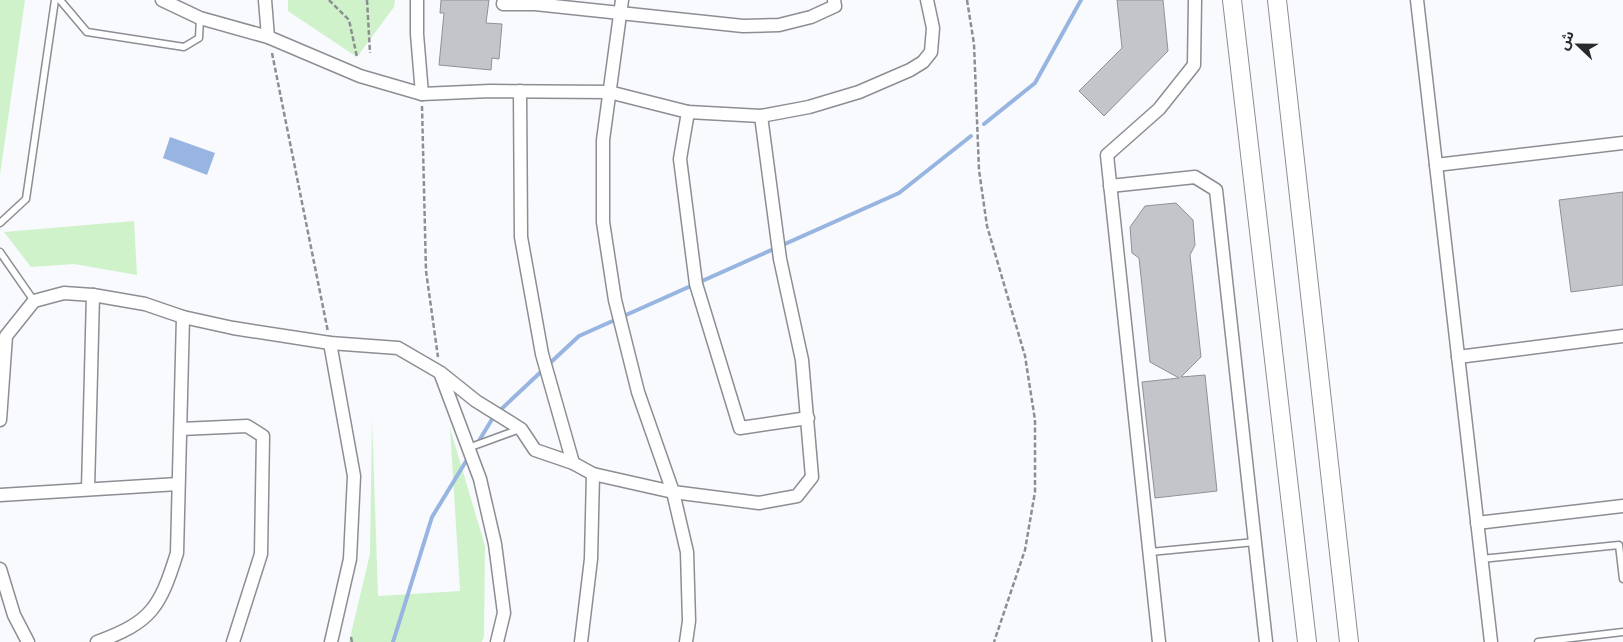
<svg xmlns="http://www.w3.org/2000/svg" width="1623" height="642" viewBox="0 0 1623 642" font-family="'Noto Sans','Noto Sans Arabic',sans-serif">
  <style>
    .green { fill: #cff2cb }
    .water { fill: #98b5e2 }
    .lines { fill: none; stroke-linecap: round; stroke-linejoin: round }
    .stream { stroke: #98b5e2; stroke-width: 4 }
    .building { fill: #c4c5cb; stroke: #909197 }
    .lane-casing { stroke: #8c8e93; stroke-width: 9 }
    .street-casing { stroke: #8c8e93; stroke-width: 15 }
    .secondary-casing { stroke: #8c8e93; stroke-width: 20 }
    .path { stroke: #8d8e91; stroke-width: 2.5; stroke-dasharray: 5 2.5; stroke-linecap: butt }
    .lane { stroke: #fff; stroke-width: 6 }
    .street { stroke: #fff; stroke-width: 12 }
    .secondary { stroke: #fff; stroke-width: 18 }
  </style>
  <rect width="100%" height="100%" fill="#f8fafe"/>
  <g class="green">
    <path d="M0 0H25L0 175Z"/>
    <path d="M288 0H395L394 7 357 57 288 11Z"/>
    <path d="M134 221 137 275 74 264 31 267 4 232Z"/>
    <path d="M372 418 378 596 460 591 450 428 485 546 484 636 482 642H349L370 554Z"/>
  </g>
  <path class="water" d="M170 137 215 153 207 175 163 158Z"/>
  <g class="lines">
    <g class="stream">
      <path d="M984 124 1035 83 1081 0"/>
      <path d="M549 364 579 336 899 193 971 136"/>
      <path d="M477 444 494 416 544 369"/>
      <path d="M393 642 432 517 468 458"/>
    </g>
  </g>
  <g class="building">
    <path d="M441 0H489L486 23 502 24 499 59 492 58 491 70 439 65 444 13H440Z"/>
    <path d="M1117 0H1163L1168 51 1104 116 1079 91 1122 48Z"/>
    <path d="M1623 192V285L1571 292 1559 200Z"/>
    <path d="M1176 203 1193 220 1195 245 1190 255 1201 357 1181 377 1205 375 1217 491 1155 498 1142 382 1179 378 1150 362 1139 258 1132 253 1130 227 1145 206Z"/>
  </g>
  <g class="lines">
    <g class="lane-casing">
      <g id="lane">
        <path d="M60 0 87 32 184 47 199 38 200 18"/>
        <path d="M0 223 26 199 55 0"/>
        <path d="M0 252 34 301"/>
        <path d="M468 448 520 429"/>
        <path d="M1150 552 1255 542"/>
        <path d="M1481 559 1619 545 1623 579"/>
        <path d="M1538 642 1623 632"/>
      </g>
    </g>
    <g class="street-casing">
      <g id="street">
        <path d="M162 0 200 18 268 37 360 76 422 94"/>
        <path d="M265 0 268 37"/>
        <path d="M417 0V34L422 94 490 91 609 92 688 112 761 116 809 107 859 92 910 70 923 62 931 52 933 28 927 0"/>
        <path d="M504 0 503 4H535L743 26 779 25 811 17 835 6 834 0"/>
        <path d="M622 0 603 140V222L615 300 638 392 673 492 687 552 689 621 686 642"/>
        <path d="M1417 0 1491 642"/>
        <path d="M520 91 521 237 542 354 573 463"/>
        <path d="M688 112 680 159 696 284 740 428 808 418"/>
        <path d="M1436 165 1623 143"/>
        <path d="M1110 186 1195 177 1216 190 1266 642"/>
        <path d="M330 343 354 476 350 559 331 642"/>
        <path d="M1458 357 1623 336"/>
        <path d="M441 375 480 479 495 544 504 613 497 642"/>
        <path d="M0 420 6 336 34 301 64 293 93 295 145 304 183 317 233 328 330 343 398 348 441 373 476 401 521 429 535 450 573 463 593 474 673 492 759 503 797 496 812 477 802 360 780 259 761 116"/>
        <path d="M181 429 247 426 263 436 261 554 233 642"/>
        <path d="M88 489 93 295"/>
        <path d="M0 495 178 484"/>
        <path d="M1477 523 1623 506"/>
        <path d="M0 569 14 615 28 642"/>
        <path d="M97 642C152 622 160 607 177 553L183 317"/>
        <path d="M581 642 591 559 593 474"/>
        <path d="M1159 642 1107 155 1159 109 1194 65 1195 0"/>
      </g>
    </g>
    <g class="secondary-casing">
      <g id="secondary">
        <path d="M1232 0 1307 642"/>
        <path d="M1277 0 1349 642"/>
      </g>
    </g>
    <g class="path">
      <path d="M329 0 349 20 357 57"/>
      <path d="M367 0 370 53"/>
      <path d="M967 0 974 44 979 170 987 226 1025 356 1035 420V492L1025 550 994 642"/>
      <path d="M272 53 328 332"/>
      <path d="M422 106 426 271 438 357"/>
      <path d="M351 637 352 642"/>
    </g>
    <use href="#lane" class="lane"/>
    <use href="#street" class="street"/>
    <use href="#secondary" class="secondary"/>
  </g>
  <g transform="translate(1578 45) rotate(292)" stroke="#f8fafe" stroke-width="4" paint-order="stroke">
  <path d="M0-4L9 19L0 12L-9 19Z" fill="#29292c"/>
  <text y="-8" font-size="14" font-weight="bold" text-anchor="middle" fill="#29292c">ش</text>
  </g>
</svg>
